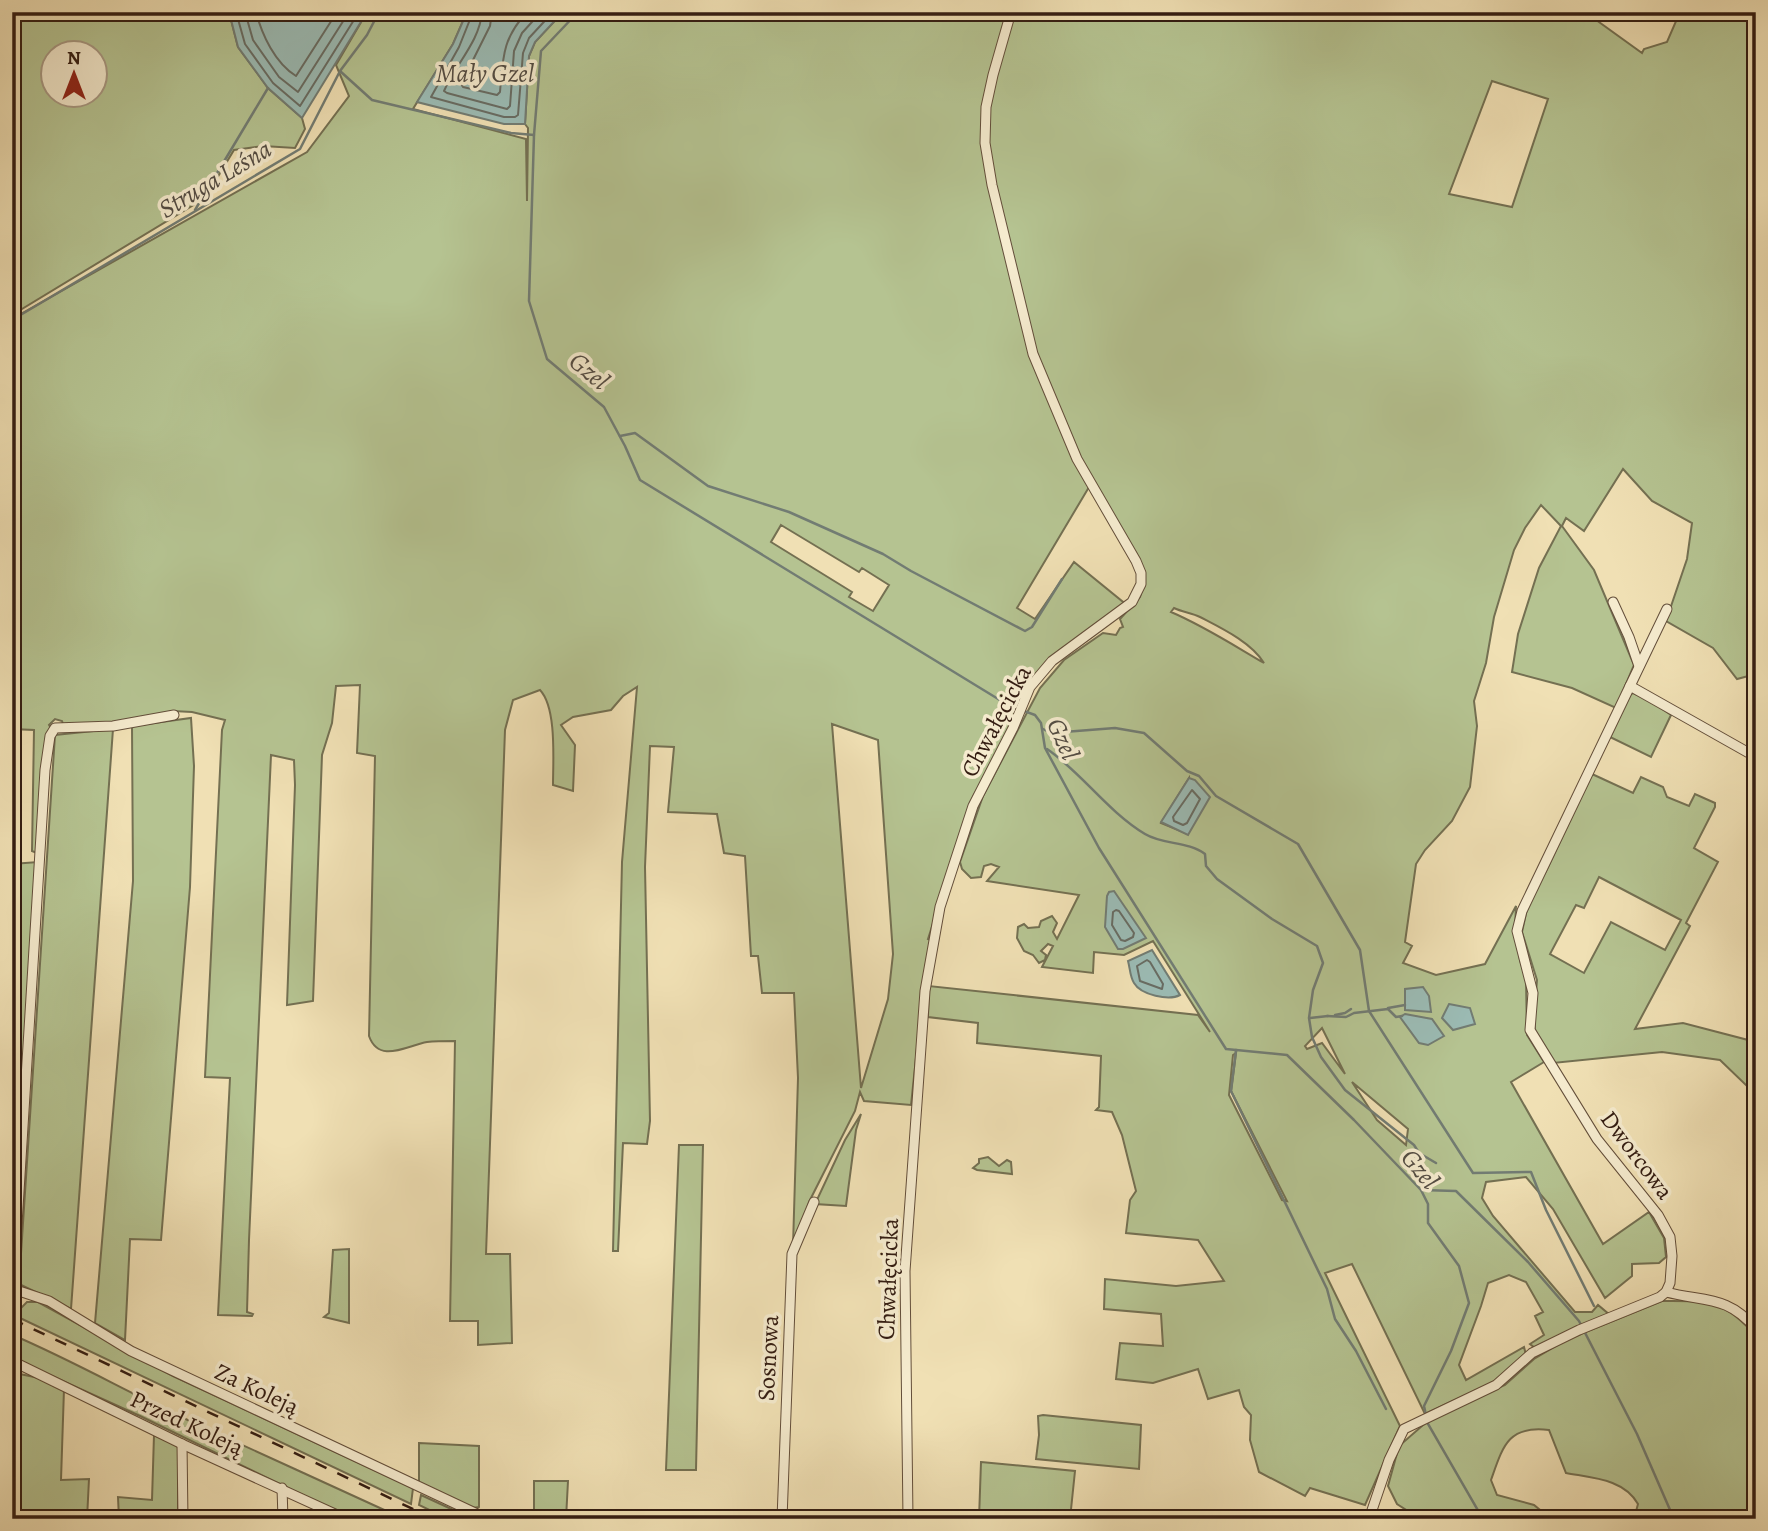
<svg xmlns="http://www.w3.org/2000/svg" width="1768" height="1531" viewBox="0 0 1768 1531" font-family="Alegreya,serif">
  <style>
    .green { fill: #b5c391; stroke: #747052; stroke-width: 2; fill-rule: evenodd }
    .water { fill: #9bbbb4; stroke: #727c73; stroke-width: 2 }
    .lines { fill: none; stroke-linecap: round; stroke-linejoin: round }
    .shore { stroke: #686c63; stroke-width: 2 }
    .stream { stroke: #727c73; stroke-width: 2.5 }
    .minor-casing { stroke: #634e3a; stroke-width: 11 }
    .minor { stroke: #f5ebce; stroke-width: 9 }
    .rail { stroke: #341d12; stroke-width: 2.5; stroke-dasharray: 12 12; stroke-linecap: butt }
    .labels { text-anchor: middle; dominant-baseline: central; stroke-width: 7; stroke-linejoin: round; paint-order: stroke }
    .street-label { font-size: 24px; fill: #341d12; stroke: #f5ebce }
    .water-label { font-size: 26px; font-style: italic; fill: #534c43; stroke: #f5ebce }
  </style>
  <rect width="100%" height="100%" fill="#f0e0b4"/>
  <filter id="stains"><feTurbulence type="fractalNoise" baseFrequency=".00286" numOctaves="4"/><feColorMatrix values="0 0 0 0 .2 0 0 0 0 .09 0 0 0 0 .02 0 0 0 .5 -.17"/></filter>
  <radialGradient id="worn" r=".72"><stop offset=".6" stop-color="#630" stop-opacity="0"/><stop offset="1" stop-color="#630" stop-opacity=".3"/></radialGradient>
  <g class="green">
    <path d="M12 12H229L238 47 268 88 302 118 305 129 295 148 263 146 234 150 205 198 12 315ZM52 52H94V94H52Z"/>
    <path d="M367 12H467L453 44 413 109 526 139 527 201 528 128 525 124 529 56 535 42 563 12H1585L1642 53 1644 49 1667 42 1680 12H1756V674L1737 679 1713 648 1666 621 1687 559 1692 523 1652 501 1623 469 1584 531 1566 518 1562 526 1594 570 1634 665 1616 708 1572 688 1512 672 1518 634 1539 568 1561 526 1541 505 1525 528 1514 550 1494 617 1486 663 1474 701 1477 726 1470 787 1452 821 1425 850 1416 864 1405 942 1412 946 1403 963 1436 975 1485 964 1516 906 1515 929 1520 960 1526 980 1527 1035 1544 1062 1511 1082 1603 1244 1649 1212 1664 1238 1666 1257 1659 1263 1632 1264V1276L1605 1298 1553 1209 1526 1177 1486 1182 1482 1198 1493 1216 1575 1312H1592L1598 1305 1610 1315 1535 1348 1530 1344 1544 1335 1535 1316 1543 1312 1526 1282 1509 1275 1488 1283 1481 1306 1459 1365 1466 1380 1524 1347 1526 1355 1496 1381 1425 1414 1352 1264 1325 1273 1400 1426 1365 1505 1310 1488 1305 1496 1259 1472 1250 1440 1251 1415 1244 1407 1239 1390 1208 1399 1198 1369 1153 1383 1116 1379 1120 1343 1163 1346 1161 1314 1104 1309 1105 1279 1176 1286 1224 1281 1198 1240 1126 1233 1130 1200 1136 1191 1122 1135 1112 1112 1096 1110 1099 1107 1101 1056 977 1043 978 1023 928 1017 929 986 1198 1015 1210 1032 1153 941 1124 955 1094 952 1093 973 1042 967 1053 946 1048 944 1041 951 1046 955 1045 960 1039 963 1033 955 1024 951 1017 938 1018 927 1024 924 1028 928 1039 927 1041 921 1052 916 1057 923 1053 932 1057 939 1079 895 987 881 999 867 991 864 984 866 981 877 971 878 962 869 960 862 983 796 1040 688 1064 660 1103 633 1116 635 1120 628 1123 627 1120 619 1140 597 1144 583 1092 482 1017 608 1035 619 1074 562 1128 606 1061 649 1035 676 1007 735 973 797 928 939 931 940 926 963 911 1105 864 1101 860 1092 855 1111 810 1200 793 1246 798 1078 794 993H762L758 956H751L745 856 724 853 717 814 668 812 674 747 650 746 645 867 650 1121 647 1144 623 1143 618 1251H613L622 862 637 687 623 696 611 710 573 717 561 725 575 745 573 791 553 785C553 761 557 708 540 690L513 700 505 730 486 1254H510L512 1343 478 1345V1321H450L455 1041C445 1041 436 1041 427 1042 406 1046 379 1064 369 1036L375 756 357 753 360 685 336 686 332 723 322 755 313 1001 287 1005 295 785 294 760 271 755 249 1240 247 1312 253 1314 252 1316 218 1315 230 1078 205 1077 222 730 225 720 192 712 173 711 129 722 63 724 62 721 55 719 49 725 52 730 37 853 32 851 34 730 12 729V319L307 152 349 96 336 65ZM1492 81 1548 99 1512 207 1449 194ZM781 525 859 572 862 568 889 585 873 611 849 597 852 592 771 542ZM1174 608C1182 612 1192 613 1200 617 1221 628 1251 642 1264 663 1233 645 1204 626 1171 612ZM832 724 878 740 893 954 888 999 861 1088ZM1189 778 1188 834 1161 823ZM1322 1028 1345 1074 1322 1043 1307 1049 1305 1046ZM1236 1053 1231 1091 1287 1201 1282 1200 1229 1095 1233 1055ZM1352 1082 1408 1129 1406 1145 1377 1120Z"/>
    <path d="M1633 693 1651 701 1671 715 1651 757 1610 737 1630 695Z"/>
    <path d="M191 718 194 766 190 887 161 1240 130 1239 125 1340 95 1323 133 881 132 726Z"/>
    <path d="M113 729 71 1309 19 1284 55 735Z"/>
    <path d="M1592 774 1633 793 1641 777 1663 787 1667 797 1689 806 1695 794 1715 803V807L1694 848 1718 862 1686 923 1690 926 1635 1029 1683 1023 1748 1040 1756 1049V1091L1749 1088 1720 1060 1662 1052 1553 1063 1535 1034 1534 1017 1537 980 1522 932 1528 904 1546 871ZM1599 877 1681 920 1665 950 1611 922 1584 973 1550 954 1576 905 1584 908Z"/>
    <path d="M38 862 12 1260V864Z"/>
    <path d="M861 1114 856 1130 846 1206 815 1204 845 1140Z"/>
    <path d="M679 1145H703L696 1470H666Z"/>
    <path d="M988 1157 999 1166 1007 1160 1011 1162 1012 1174 977 1170 973 1168 979 1163V1159Z"/>
    <path d="M349 1249V1323L324 1317 329 1313 333 1250Z"/>
    <path d="M1662 1301C1710 1301 1723 1299 1756 1336V1519H1634L1638 1504C1624 1479 1593 1478 1566 1473L1549 1430C1508 1425 1503 1446 1491 1480L1497 1495 1534 1505 1551 1519H1452L1408 1511 1397 1504 1388 1486 1399 1446 1430 1419 1505 1385 1534 1359 1566 1340Z"/>
    <path d="M27 1302H38L173 1376 413 1488 411 1504 20 1318 19 1310Z"/>
    <path d="M15 1336C71 1360 124 1390 179 1416 254 1451 329 1484 404 1519H352L140 1416 23 1363 13 1349Z"/>
    <path d="M15 1373 39 1378 64 1389 61 1480 89 1479 87 1519H17Z"/>
    <path d="M1043 1415 1141 1425 1139 1469 1036 1459 1039 1435 1038 1416Z"/>
    <path d="M154 1435 178 1445V1519H119L118 1497 152 1500Z"/>
    <path d="M419 1443 479 1446V1507L473 1508 419 1483Z"/>
    <path d="M981 1462 1075 1471 1070 1519H979Z"/>
    <path d="M534 1481H568L566 1519H534Z"/>
    <path d="M421 1495 473 1519H448L419 1505Z"/>
  </g>
  <g class="water">
    <path d="M229 12H367L302 118 268 88 238 47Z"/>
    <path d="M467 12H563L535 42 529 56 525 124H504L417 102 453 44Z"/>
    <path d="M1189 778 1195 780 1210 797 1188 835 1161 822Z"/>
    <path d="M1114 891 1146 938 1123 949H1118L1105 927 1107 896 1109 892Z"/>
    <path d="M1152 950 1180 995C1169 1001 1141 995 1134 983 1130 977 1130 968 1128 961Z"/>
    <path d="M1423 987 1429 996 1431 1012 1405 1010V989Z"/>
    <path d="M1449 1004 1470 1008 1475 1024 1453 1030 1442 1018Z"/>
    <path d="M1405 1014 1432 1019 1444 1036 1428 1045 1419 1043 1400 1017Z"/>
  </g>
  <g class="lines">
    <g class="shore">
      <path d="M236 12 245 44 273 83 300 106 359 12"/>
      <path d="M245 12 253 40 279 77 298 92 349 12"/>
      <path d="M256 12C262 35 275 63 296 76L337 12"/>
      <path d="M473 12 459 47 431 97 504 117H515L518 115 523 53 529 38 553 12"/>
      <path d="M482 12C480 41 455 65 444 91L447 93 507 109 510 106 514 51 522 33 541 12"/>
      <path d="M492 12 490 26 461 84 463 87 497 95 500 92C503 58 502 39 527 12"/>
      <path d="M1192 790 1200 799 1187 823 1183 825 1174 821 1173 817Z"/>
      <path d="M1116 910 1119 911 1134 933 1133 937 1125 941 1121 940 1112 925 1113 912Z"/>
      <path d="M1147 960 1150 962 1163 984 1162 989 1140 981 1137 966Z"/>
    </g>
    <g class="stream">
      <path d="M578 12 541 51 534 135 529 301 547 359 604 407 625 446 640 480 1008 705 1035 715 1041 723 1045 748 1099 848 1226 1049 1287 1055 1354 1120 1421 1190 1428 1204V1223L1459 1266 1469 1303 1451 1351 1424 1406 1426 1415"/>
      <path d="M648 12 669 16 708 18 713 12"/>
      <path d="M213 13V12"/>
      <path d="M340 71 372 100 511 133 534 135"/>
      <path d="M195 210 268 88"/>
      <path d="M12 320 300 149 340 71 367 35 379 12"/>
      <path d="M620 436 635 433 708 486 789 512 883 554 911 571 1025 631 1032 627 1062 579"/>
      <path d="M1043 729 1051 733 1115 728 1144 733 1187 771 1199 776 1216 796 1298 844 1360 950 1369 1011 1473 1173 1531 1172 1546 1210 1594 1306"/>
      <path d="M1047 749C1081 772 1107 811 1145 834 1163 845 1188 841 1205 854L1206 866 1217 879 1272 919 1317 946 1323 963 1313 990 1309 1018 1312 1037 1321 1057 1345 1090 1414 1145 1419 1153 1436 1163"/>
      <path d="M1388 1008 1405 1005"/>
      <path d="M1335 1015 1345 1013 1351 1009"/>
      <path d="M1327 1016 1346 1017 1354 1013 1388 1009 1396 1017 1402 1016"/>
      <path d="M1310 1018 1328 1016"/>
      <path d="M1236 1050 1231 1091 1327 1289 1335 1319 1356 1351 1386 1409"/>
      <path d="M1421 1190 1456 1191 1528 1262 1579 1321 1637 1434 1674 1519"/>
      <path d="M1427 1422 1483 1519"/>
    </g>
    <g class="minor-casing">
      <g id="minor">
        <path d="M1613 602 1629 637 1639 666"/>
        <path d="M1630 686 1667 609"/>
        <path d="M174 715 113 726 55 728 50 736 45 770 13 1289 49 1301 131 1351 488 1519"/>
        <path d="M1666 1292C1704 1302 1728 1295 1756 1329"/>
        <path d="M12 1312 17 1291"/>
        <path d="M12 1361 182 1444 346 1519"/>
        <path d="M182 1444 183 1519"/>
        <path d="M282 1488 283 1519"/>
        <path d="M782 1519 792 1254 814 1202"/>
        <path d="M908 1519 905 1271 925 991 940 907 973 806 1013 728 1030 687 1052 661 1132 602 1141 584V573L1136 561 1077 459 1033 354 992 185 985 143 986 107 993 75 1011 12"/>
        <path d="M1369 1519 1389 1460 1404 1429 1496 1385 1532 1353 1579 1330 1660 1297 1666 1292 1670 1283 1672 1256 1670 1237 1658 1215 1597 1139 1530 1030 1533 993 1517 931 1522 911 1630 686 1756 757"/>
      </g>
    </g>
    <use href="#minor" class="minor"/>
    <path class="rail" d="M12 1319 434 1519"/>
  </g>
  <g class="labels">
    <g class="street-label">
      <text transform="translate(996 721) rotate(-62)">Chwałęcicka</text>
      <text transform="translate(1637 1155) rotate(53)">Dworcowa</text>
      <text transform="translate(888 1279) rotate(-88)">Chwałęcicka</text>
      <text transform="translate(768 1358) rotate(-87)">Sosnowa</text>
      <text transform="translate(257 1389) rotate(25)">Za Koleją</text>
      <text transform="translate(187 1423) rotate(25)">Przed Koleją</text>
    </g>
    <g class="water-label">
      <text x="485" y="73">Mały Gzel</text>
      <text transform="translate(215 179) rotate(-31)">Struga Leśna</text>
      <text transform="translate(589 371) rotate(40)">Gzel</text>
      <text transform="translate(1063 739) rotate(66)">Gzel</text>
      <text transform="translate(1420 1169) rotate(50)">Gzel</text>
    </g>
  </g>
  <rect width="1768" height="1531" fill="none" stroke="#f0e0b4" stroke-width="42"/>
  <rect x="14" y="14" width="1740" height="1503" fill="none" stroke="#341d12" stroke-width="3.5"/>
  <rect x="21" y="21" width="1726" height="1489" fill="none" stroke="#341d12" stroke-width="2"/>
  <g transform="translate(74 74)"><circle r="33" fill="#f5ebce" stroke="#a89983" stroke-width="2"/>
  <path d="M0-5L12 26L0 18L-12 26Z" fill="#8f2418"/>
  <text y="-10" font-size="19" font-weight="bold" text-anchor="middle" fill="#341d12">N</text>
  </g>
  <rect width="100%" height="100%" filter="url(#stains)"/>
  <rect width="100%" height="100%" fill="url(#worn)"/>
</svg>
